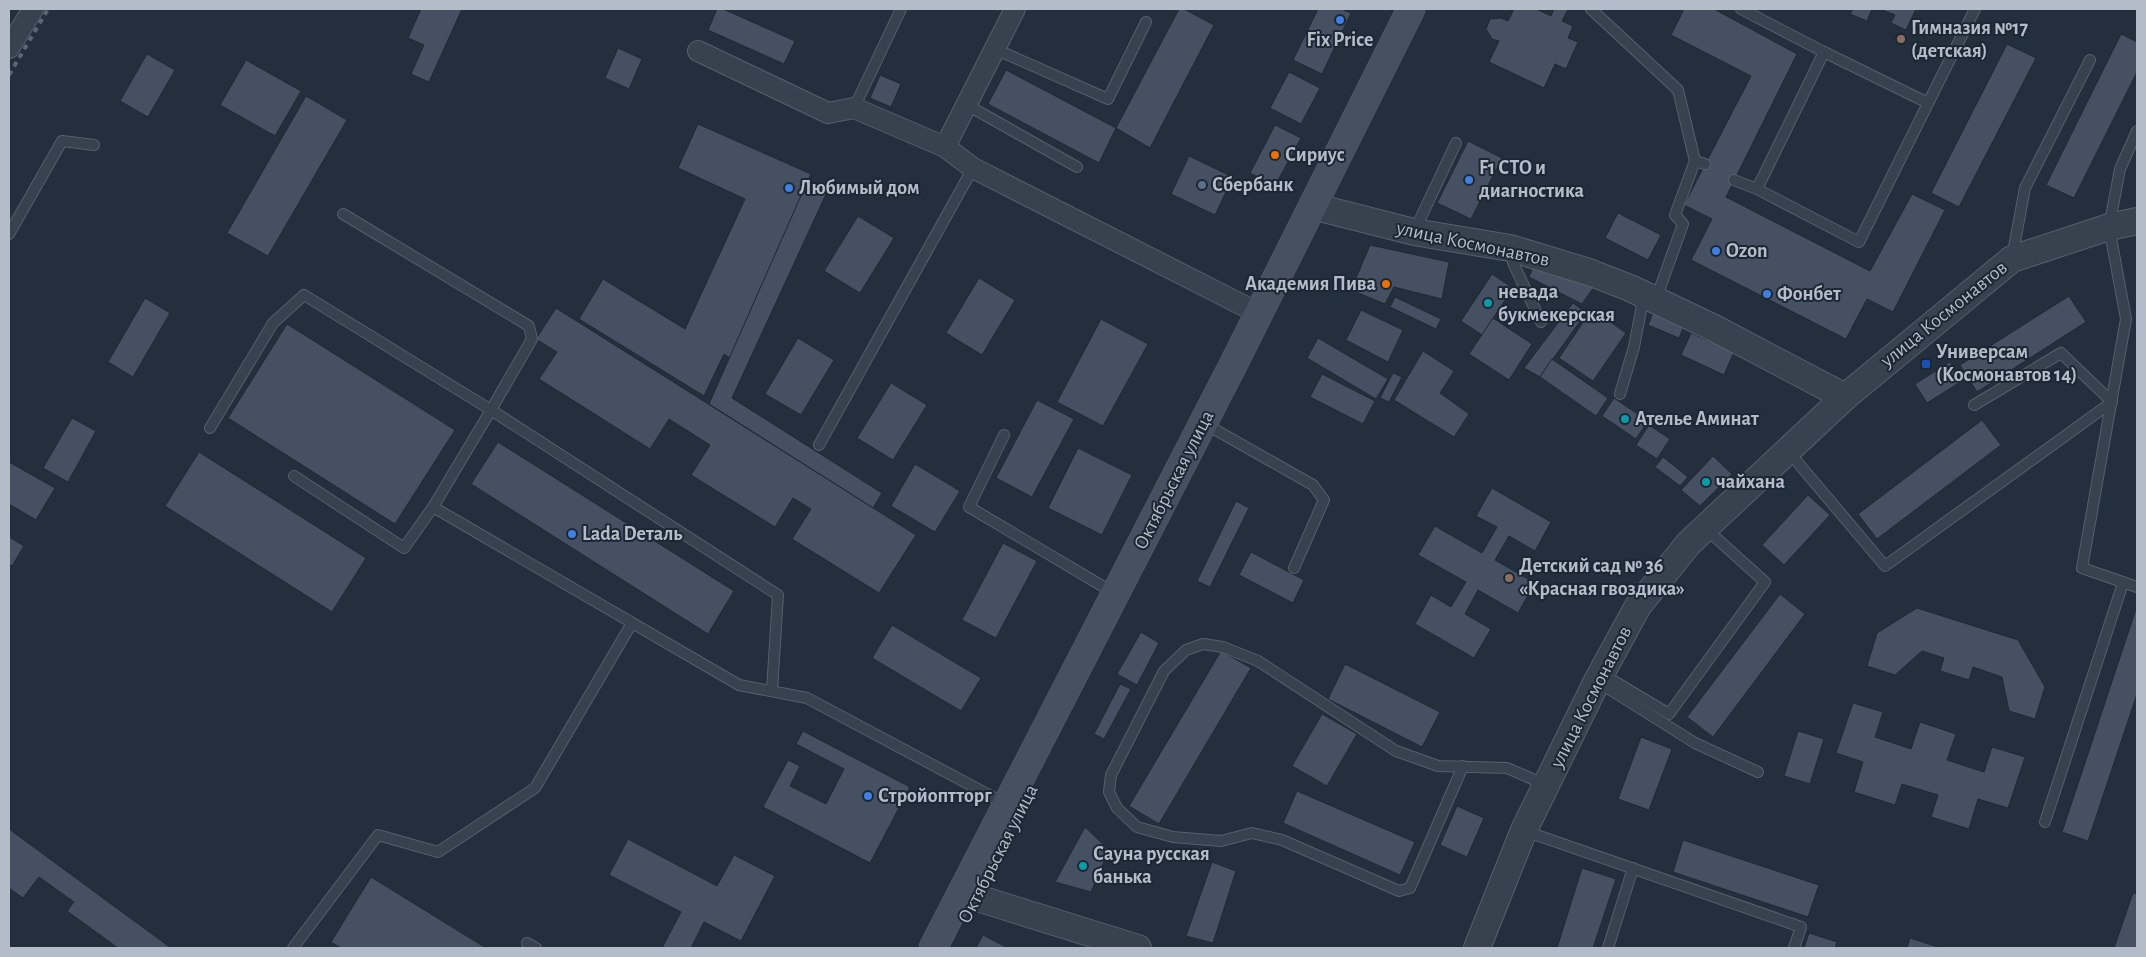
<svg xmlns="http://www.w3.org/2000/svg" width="2146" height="957" viewBox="0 0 2146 957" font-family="'Alegreya Sans',sans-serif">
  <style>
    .building { fill: #455162; stroke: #1f2835 }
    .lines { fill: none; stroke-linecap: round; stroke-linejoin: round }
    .service-casing { stroke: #565f6c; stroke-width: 12 }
    .minor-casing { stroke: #565f6c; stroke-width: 22 }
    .tertiary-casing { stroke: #565f6c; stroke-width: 28 }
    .secondary-casing { stroke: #565f6c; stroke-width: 29 }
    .service { stroke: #38414e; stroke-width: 10 }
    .minor { stroke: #38414e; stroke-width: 20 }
    .tertiary { stroke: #38414e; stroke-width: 26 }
    .secondary { stroke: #465061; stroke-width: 28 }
    .rail { stroke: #5a6575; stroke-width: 4; stroke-dasharray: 5 5; stroke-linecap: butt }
    .shop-dot { fill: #3f7fe0; stroke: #1d2633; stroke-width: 2 }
    .education-dot { fill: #8d6e63; stroke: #1d2633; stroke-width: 2 }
    .food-dot { fill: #e8710a; stroke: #1d2633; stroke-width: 2 }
    .service-dot { fill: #5c6f8a; stroke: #1d2633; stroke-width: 2 }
    .culture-dot { fill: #0f9aa8; stroke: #1d2633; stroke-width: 2 }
    .transit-dot { fill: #1a4fb4; stroke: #1d2633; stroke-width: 2 }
    .labels { text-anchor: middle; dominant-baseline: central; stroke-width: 4; stroke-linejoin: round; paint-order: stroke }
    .poi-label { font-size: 20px; font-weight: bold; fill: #b4bcc9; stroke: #1d2633; text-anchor: start }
    .street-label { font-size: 20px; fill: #b4bcc9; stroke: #1d2633 }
  </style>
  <rect width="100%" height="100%" fill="#242f3e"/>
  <g class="building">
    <path d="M421 9H462L429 82 411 74 424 45 408 38Z"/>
    <path d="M717 9H723L795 41 784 64 708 30Z"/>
    <path d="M1179 9H1184L1214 25 1150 148 1116 128Z"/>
    <path d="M1318 9H1341L1351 13 1322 74 1293 60Z"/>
    <path d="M1514 9H1536L1551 16 1554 9H1568L1562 21 1573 26 1568 38 1578 42 1566 69 1555 64 1544 88 1489 62 1499 41 1492 39 1486 29 1490 19 1501 18 1508 21Z"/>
    <path d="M1684 9H1714L1797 54 1726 197 1870 271 1912 194 1945 210 1893 312 1867 299 1846 339 1691 260 1712 219 1684 205 1751 76 1671 35Z"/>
    <path d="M1853 9H1872L1867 21 1850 14Z"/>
    <path d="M1880 9H1916L1906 30 1891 23 1895 15Z"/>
    <path d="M2121 34 2137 42V72L2074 198 2046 185Z"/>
    <path d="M2007 44 2036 58 1959 207 1931 193Z"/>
    <path d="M618 48 642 59 629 89 605 78Z"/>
    <path d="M147 54 175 70 148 117 120 101Z"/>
    <path d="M246 60 301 91 275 136 220 105Z"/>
    <path d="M1006 70 1116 128 1099 163 988 104Z"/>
    <path d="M1289 72 1320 88 1301 124 1270 108Z"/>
    <path d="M880 75 901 84 891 107 870 98Z"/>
    <path d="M306 96 347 120 268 256 227 233Z"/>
    <path d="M698 124 811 174 730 358 724 354 704 396 579 319 603 279 685 329 745 199 678 168Z"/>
    <path d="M1275 125 1301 138 1275 186 1250 173Z"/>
    <path d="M1468 141 1502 158 1471 219 1437 203Z"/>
    <path d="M1189 156 1233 177 1215 215 1171 194Z"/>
    <path d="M807 182 827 192 732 398 882 493 873 508 709 404Z"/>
    <path d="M1618 213 1661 235 1648 260 1605 238Z"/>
    <path d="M858 216 894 238 860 293 824 271Z"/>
    <path d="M1370 245 1449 262 1442 299 1394 287 1385 304 1351 290Z"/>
    <path d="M1537 258 1596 284 1582 304 1529 277Z"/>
    <path d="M1492 274 1513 288 1482 335 1461 321Z"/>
    <path d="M979 278 1015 300 982 355 946 333Z"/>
    <path d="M2069 296 2086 322 1977 392 1960 365Z"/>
    <path d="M1395 297 1441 319 1436 329 1390 307Z"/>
    <path d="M145 298 170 313 133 377 108 362Z"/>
    <path d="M1573 303 1586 313 1540 377 1524 368Z"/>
    <path d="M556 308 916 535 879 593 792 539 811 509 793 498 775 527 691 475 710 445 669 419 650 449 539 379 557 352 536 339Z"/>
    <path d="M1592 309 1626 333 1593 381 1559 358Z"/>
    <path d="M1361 310 1403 330 1388 362 1346 340Z"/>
    <path d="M1653 313 1684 326 1679 338 1648 325Z"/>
    <path d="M1493 318 1532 344 1509 380 1469 354Z"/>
    <path d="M1101 319 1148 344 1103 426 1057 402Z"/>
    <path d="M287 324 455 430 395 524 228 418Z"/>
    <path d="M1691 333 1734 352 1724 375 1681 355Z"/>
    <path d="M798 338 834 360 801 415 765 394Z"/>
    <path d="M1318 338 1388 379 1376 399 1307 358Z"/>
    <path d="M1423 351 1454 371 1440 393 1469 414 1454 437 1394 400Z"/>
    <path d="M1552 359 1608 398 1596 416 1540 377Z"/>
    <path d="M1950 362 1962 381 1927 403 1915 384Z"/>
    <path d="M1393 373 1402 377 1389 402 1380 398Z"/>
    <path d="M1322 374 1375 401 1363 424 1310 397Z"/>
    <path d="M891 383 927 405 893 460 857 438Z"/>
    <path d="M1614 398 1648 421 1636 439 1602 416Z"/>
    <path d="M1037 400 1074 419 1032 497 996 478Z"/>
    <path d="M72 418 96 431 68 482 43 468Z"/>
    <path d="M1982 420 2001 445 1877 539 1858 514Z"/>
    <path d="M1649 425 1670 439 1657 459 1636 445Z"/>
    <path d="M498 442 734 591 708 634 471 484Z"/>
    <path d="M1078 448 1132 475 1102 535 1048 508Z"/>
    <path d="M199 452 366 558 332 612 165 506Z"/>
    <path d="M1713 456 1732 474 1700 506 1681 490Z"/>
    <path d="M1663 457 1688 477 1680 486 1655 467Z"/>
    <path d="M9 462 55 488 36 520 9 504Z"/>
    <path d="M915 464 960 491 935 532 891 506Z"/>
    <path d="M1492 488 1551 522 1535 551 1509 536 1495 560 1535 583 1518 613 1478 590 1465 614 1491 629 1474 658 1415 624 1431 595 1451 607 1466 582 1418 555 1435 526 1482 553 1497 527 1476 516Z"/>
    <path d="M1808 495 1830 515 1784 565 1762 545Z"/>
    <path d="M1236 501 1249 508 1210 587 1197 581Z"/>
    <path d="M9 537 24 546 12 566 9 564Z"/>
    <path d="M1003 543 1037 561 996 638 962 620Z"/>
    <path d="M1251 552 1304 580 1293 603 1239 575Z"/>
    <path d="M1780 594 1805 614 1713 737 1687 717Z"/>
    <path d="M2137 606V694L2088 841 2062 832Z"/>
    <path d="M1917 608 2018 640 2045 687 2035 719 2009 711 2002 677 1973 667 1969 680 1940 671 1944 658 1922 651 1895 675 1867 666 1877 633Z"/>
    <path d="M892 625 981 678 961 711 872 658Z"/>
    <path d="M1141 632 1159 643 1137 685 1117 674Z"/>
    <path d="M1221 651 1251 668 1159 824 1129 806Z"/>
    <path d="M1345 664 1440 712 1422 747 1328 699Z"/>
    <path d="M1120 684 1131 689 1104 739 1094 734Z"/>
    <path d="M1853 703 1883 712 1875 737 1911 749 1920 722 1956 734 1947 760 1984 772 1992 747 2025 757 2008 808 1978 799 1969 829 1931 817 1938 795 1902 784 1895 805 1854 792 1863 762 1836 753Z"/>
    <path d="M1322 714 1357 734 1327 786 1292 766Z"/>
    <path d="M803 731 910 787 870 863 763 807 788 760 800 766 790 786 826 804 844 769 796 744Z"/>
    <path d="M1798 731 1824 739 1810 784 1784 776Z"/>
    <path d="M1641 737 1672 749 1649 810 1618 799Z"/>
    <path d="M1297 791 1415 842 1400 875 1283 823Z"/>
    <path d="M1457 806 1484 818 1467 857 1440 845Z"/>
    <path d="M1085 827 1109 850 1091 892 1055 882Z"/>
    <path d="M9 829 171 948H118L67 911 74 902 39 877 23 898 9 888Z"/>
    <path d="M628 839 717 886 734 855 775 876 741 941 704 922 691 948H662L681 912 609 875Z"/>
    <path d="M1683 840 1819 885 1808 917 1673 872Z"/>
    <path d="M1212 862 1236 871 1213 943 1186 936Z"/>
    <path d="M1582 868 1616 879 1593 948H1557Z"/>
    <path d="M371 877 486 948H341L331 942Z"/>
    <path d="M2133 893 2137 894V948H2114Z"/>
    <path d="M1809 933 1837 942 1835 948H1804Z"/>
    <path d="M983 935 1008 948H976Z"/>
    <path d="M1910 938 1941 948H1907Z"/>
  </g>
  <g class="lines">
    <g class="service-casing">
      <g id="service">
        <path d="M1591 9 1678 90 1695 161"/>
        <path d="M1741 9 1824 52 1757 189"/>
        <path d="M995 49 1108 99 1146 22"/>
        <path d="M1824 52 1928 103"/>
        <path d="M967 105 1077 167"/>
        <path d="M854 108 901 9"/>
        <path d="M2137 131 2120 169 2109 227 2126 319 2082 568 2137 587"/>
        <path d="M1734 180 1757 189 1859 242 1975 9"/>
        <path d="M1414 232 1456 143"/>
        <path d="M9 234 62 141 94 145"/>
        <path d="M1510 251 1514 265 1541 322"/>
        <path d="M2012 258 2025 188 2090 60"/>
        <path d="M1656 299 1683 224 1675 215 1695 161 1705 164"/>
        <path d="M1620 394 1634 347 1642 305 1636 297"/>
        <path d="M210 428 273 323 304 295 491 410 532 339 529 326 343 214"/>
        <path d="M1214 429 1313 485 1324 500 1294 568"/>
        <path d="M1004 435 969 507 1114 593"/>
        <path d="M819 445 973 168"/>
        <path d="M1788 451 1885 566 2112 402 2061 353 1974 405"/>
        <path d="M294 476 404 548 433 507 739 685 807 698 1006 804"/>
        <path d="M433 507 491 410 778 595 772 691"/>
        <path d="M1602 674 1669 714 1765 582 1705 528"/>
        <path d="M1598 682 1695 743 1758 772"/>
        <path d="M1463 766 1410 888 1399 891 1282 840 1252 833 1221 841 1173 837 1137 827 1117 808 1109 792 1111 775 1164 671 1186 650 1203 644 1223 647 1258 661 1396 751 1438 766 1507 768 1546 785"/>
        <path d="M2045 822 2123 583"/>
        <path d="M1525 831 1801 927 1794 948"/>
        <path d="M527 943 536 948"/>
        <path d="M293 948 378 835 438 852 535 788 632 623"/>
        <path d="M1608 948 1633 868"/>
      </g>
    </g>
    <g class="minor-casing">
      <g id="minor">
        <path d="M9 48 33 9"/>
        <path d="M698 51 828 113 854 108 945 147 973 168 1258 313"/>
        <path d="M945 147 1015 9"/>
      </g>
    </g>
    <g class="tertiary-casing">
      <g id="tertiary">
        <path d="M1312 206 1414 232 1510 248 1589 272 1630 288 1714 328 1845 397 2012 259 2109 227 2137 221"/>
        <path d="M961 893 1138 948"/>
        <path d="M1477 948 1524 830 1597 681 1638 606 1689 543 1845 397"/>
      </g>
    </g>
    <g class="secondary-casing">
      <path id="secondary" d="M933 948 1233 365 1411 9"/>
    </g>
    <use href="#service" class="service"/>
    <use href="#minor" class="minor"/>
    <use href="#tertiary" class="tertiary"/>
    <use href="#secondary" class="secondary"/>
    <path class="rail" d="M9 75 48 9"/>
  </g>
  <g class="shop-dot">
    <circle cx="1340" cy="20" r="5"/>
    <circle cx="1469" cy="180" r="5"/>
    <circle cx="789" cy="188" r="5"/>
    <circle cx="1716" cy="251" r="5"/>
    <circle cx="1767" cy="294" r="5"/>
    <circle cx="572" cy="534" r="5"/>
    <circle cx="868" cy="796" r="5"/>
  </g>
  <g class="education-dot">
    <circle cx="1901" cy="39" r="5"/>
    <circle cx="1509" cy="578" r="5"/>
  </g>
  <g class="food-dot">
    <circle cx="1275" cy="155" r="5"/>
    <circle cx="1386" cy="284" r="5"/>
  </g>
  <circle class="service-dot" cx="1202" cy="185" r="5"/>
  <g class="culture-dot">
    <circle cx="1488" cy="303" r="5"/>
    <circle cx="1625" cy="419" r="5"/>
    <circle cx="1706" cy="482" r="5"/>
    <circle cx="1083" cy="866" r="5"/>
  </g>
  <rect class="transit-dot" x="1921" y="359" width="10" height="10" rx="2.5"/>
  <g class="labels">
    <g class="poi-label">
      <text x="1911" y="28">Гимназия №17<tspan x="1911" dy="23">(детская)</tspan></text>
      <text x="1340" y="40" text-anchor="middle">Fix Price</text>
      <text x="1285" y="155">Сириус</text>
      <text x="1479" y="168">F1 СТО и<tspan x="1479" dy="23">диагностика</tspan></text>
      <text x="1212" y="185">Сбербанк</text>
      <text x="799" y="188">Любимый дом</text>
      <text x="1726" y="251">Ozon</text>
      <text x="1376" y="284" text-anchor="end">Академия Пива</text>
      <text x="1498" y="292">невада<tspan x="1498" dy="23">букмекерская</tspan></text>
      <text x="1777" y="294">Фонбет</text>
      <text x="1936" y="352">Универсам<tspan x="1936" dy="23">(Космонавтов 14)</tspan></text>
      <text x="1635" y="419">Ателье Аминат</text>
      <text x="1716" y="482">чайхана</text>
      <text x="582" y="534">Lada Dеталь</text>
      <text x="1519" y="566">Детский сад № 36<tspan x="1519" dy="23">«Красная гвоздика»</tspan></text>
      <text x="878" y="796">Стройоптторг</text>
      <text x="1093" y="854">Сауна русская<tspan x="1093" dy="23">банька</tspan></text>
    </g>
    <g class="street-label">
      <text transform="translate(1473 244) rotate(12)">улица Космонавтов</text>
      <text transform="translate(1944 314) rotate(-39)">улица Космонавтов</text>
      <text transform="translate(1174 480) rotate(-63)">Октябрьская улица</text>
      <text transform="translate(1591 697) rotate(-63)">улица Космонавтов</text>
      <text transform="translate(998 854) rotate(-63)">Октябрьская улица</text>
    </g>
  </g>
  <rect width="2146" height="957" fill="none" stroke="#b4bcc9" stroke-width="20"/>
</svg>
